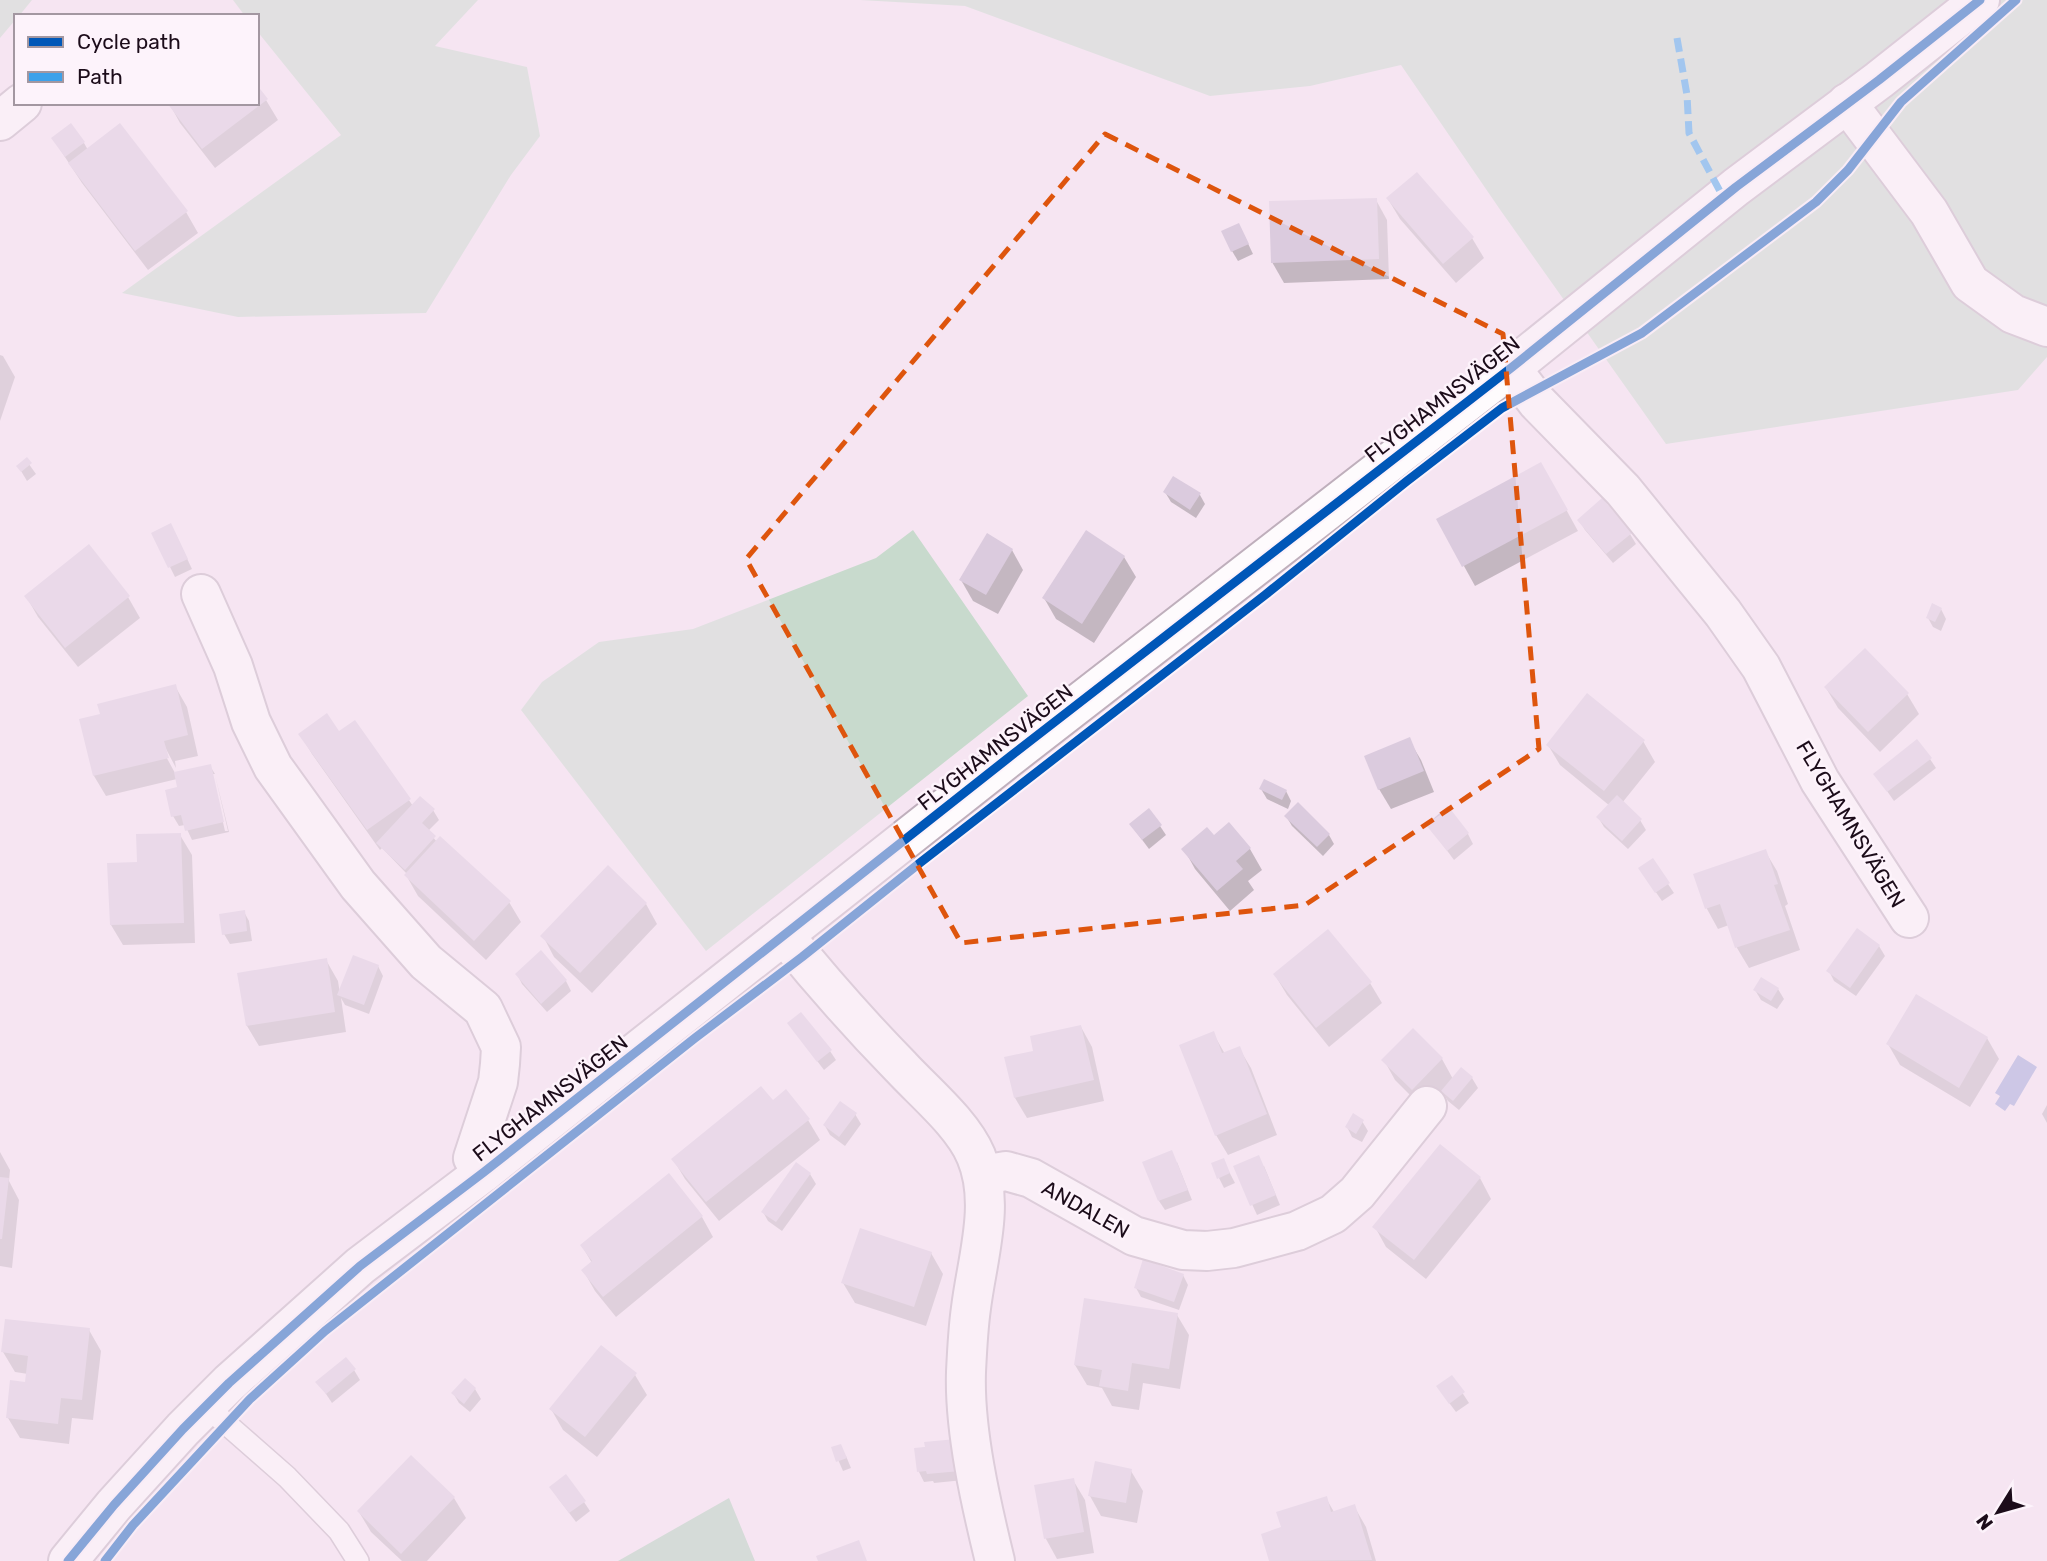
<svg xmlns="http://www.w3.org/2000/svg" width="2047" height="1561" viewBox="0 0 2047 1561" font-family="Rubik,sans-serif">
  <style>
    .green { fill: #c8dacd }
    .forest { fill: #adceb8 }
    .water { fill: #9ca3d7 }
    .shadow { fill: #0003 }
    .building { fill: #dbcbde }
    .lines { fill: none; stroke-linecap: round; stroke-linejoin: round }
    .lane-casing { stroke: #bfafbc; stroke-width: 24 }
    .street-casing { stroke: #bfafbc; stroke-width: 42 }
    .secondary-casing { stroke: #bfafbc; stroke-width: 42 }
    .lane { stroke: #fefbfd; stroke-width: 21 }
    .street { stroke: #fefbfd; stroke-width: 38 }
    .secondary { stroke: #fefbfd; stroke-width: 38 }
    .quiet { stroke: #3da1ea; stroke-width: 7; stroke-dasharray: 14 7; stroke-linecap: butt }
    .cycleway-casing { stroke: #fdf3fb; stroke-width: 13 }
    .cycleway { stroke: #0057b8; stroke-width: 9 }
    .marked { fill: none; stroke: #de550d; stroke-width: 5; stroke-dasharray: 14 9; stroke-linejoin: round }
    .labels { text-anchor: middle; dominant-baseline: central; stroke-width: 5; stroke-linejoin: round; paint-order: stroke }
    .street-label { font-size: 21px; fill: #1c0c1a; stroke: #fdf3fb }
  </style>
  <rect width="100%" height="100%" fill="#f6e5f2"/>
  <g class="green">
    <path d="M0 0H32L19 16H16V19L0 38Z"/>
    <path d="M233 0H478L435 46 527 67 540 136 511 175 426 313 238 317 122 293 341 135 257 31V16H245Z"/>
    <path d="M860 0H2047V357L2018 390 1666 444 1501 211 1401 65 1310 86 1210 96 965 6Z"/>
    <path d="M913 530 1028 696 706 951 521 710 542 682 599 642 693 629 876 558Z"/>
  </g>
  <path class="forest" d="M729 1498 755 1561H618Z"/>
  <path class="water" d="M2018 1055 2037 1067 2014 1106 2010 1104 2005 1111 1995 1104 2000 1096 1995 1093Z"/>
  <g class="shadow">
    <path d="M266 100 278 120 215 168 180 123 169 103H257Z"/>
    <path d="M84 143 88 150 186 212 198 233 148 270 82 183 59 148Z"/>
    <path d="M1388 199 1472 238 1484 258 1456 283 1400 219Z"/>
    <path d="M1376 200 1387 220 1389 279 1284 283 1272 262Z"/>
    <path d="M1244 235 1253 254 1238 261 1232 251Z"/>
    <path d="M0 355 3 356 15 377 0 421Z"/>
    <path d="M26 460 36 474 27 481 18 466Z"/>
    <path d="M1552 484 1578 531 1475 586 1438 519Z"/>
    <path d="M1165 492 1200 495 1205 504 1196 518 1171 502Z"/>
    <path d="M1579 520 1630 534 1636 544 1613 563 1585 530Z"/>
    <path d="M176 535 192 569 175 577 170 567Z"/>
    <path d="M89 547 128 597 140 618 78 667 38 617 26 596Z"/>
    <path d="M1012 550 1023 570 998 614 973 601 961 580Z"/>
    <path d="M1124 557 1136 577 1094 643 1056 619 1044 598Z"/>
    <path d="M1941 609 1946 619 1941 631 1933 627 1928 618Z"/>
    <path d="M175 686 187 707 198 756 175 761 176 768 166 749 163 751 175 773 210 766 215 774H212L225 831H228L215 775 229 832 192 840 185 825 179 826 173 816 179 788 177 779 106 796 94 776 81 721 103 715Z"/>
    <path d="M1826 688 1907 694 1919 714 1880 752 1838 708Z"/>
    <path d="M355 722 413 806 433 810 439 820 428 831 437 842 509 902 521 922 486 960 418 896 406 875 407 874 382 848 380 850 312 754 300 734 339 733Z"/>
    <path d="M1409 740 1421 760 1434 792 1391 809 1379 789Z"/>
    <path d="M1643 741 1655 762 1622 803 1640 820 1646 830 1628 849 1604 827 1598 817 1610 806 1560 765 1548 745Z"/>
    <path d="M1930 759 1936 768 1894 801 1875 774Z"/>
    <path d="M1261 789 1286 791 1291 801 1288 809 1267 799Z"/>
    <path d="M1286 816 1329 835 1334 844 1323 856 1292 826Z"/>
    <path d="M1131 825 1160 826 1166 835 1149 849Z"/>
    <path d="M1229 825 1250 849 1262 870 1248 881 1254 890 1230 911 1195 869 1184 849 1214 838Z"/>
    <path d="M1428 825 1468 834 1473 844 1454 860Z"/>
    <path d="M180 835 192 855 195 943 123 945 111 925 109 865 139 864Z"/>
    <path d="M1765 851 1777 871 1788 904 1785 906 1800 950 1749 968 1737 948 1729 925 1718 929 1707 909 1695 875Z"/>
    <path d="M1646 878 1668 884 1674 893 1662 901Z"/>
    <path d="M646 904 657 924 592 993 554 957 543 936Z"/>
    <path d="M244 912 249 921 252 941 230 944 224 934Z"/>
    <path d="M1879 946 1885 956 1856 996 1834 981 1829 971Z"/>
    <path d="M541 953 566 981 571 991 547 1012 522 984 517 974Z"/>
    <path d="M326 960 338 981 340 994 378 966 383 976 369 1014 345 1005 341 998 346 1032 259 1046 247 1026 239 975Z"/>
    <path d="M1275 975 1370 983 1382 1003 1329 1047 1287 995Z"/>
    <path d="M1778 989 1784 999 1777 1009 1761 1000 1755 990Z"/>
    <path d="M789 1024 830 1051 836 1060 824 1070Z"/>
    <path d="M1081 1027 1092 1047 1104 1101 1027 1118 1015 1098 1035 1052Z"/>
    <path d="M1413 1030 1442 1059 1453 1079 1461 1069 1472 1078 1478 1088 1459 1110 1448 1101 1442 1091 1424 1109 1395 1080 1384 1060Z"/>
    <path d="M1213 1033 1225 1054 1239 1048 1251 1068 1277 1135 1228 1155 1216 1135Z"/>
    <path d="M1987 1038 1999 1059 1970 1107 1900 1065 1888 1044Z"/>
    <path d="M772 1102 808 1120 820 1140 719 1221 685 1179 673 1159Z"/>
    <path d="M2047 1105V1123L2042 1114Z"/>
    <path d="M855 1114 861 1124 845 1146 830 1135 825 1126Z"/>
    <path d="M1362 1121 1368 1131 1362 1142 1352 1137 1347 1127Z"/>
    <path d="M0 1152 10 1170 9 1181 19 1200 12 1268 0 1266Z"/>
    <path d="M1223 1160 1235 1183 1224 1188 1219 1178Z"/>
    <path d="M1177 1162 1192 1200 1165 1210 1159 1201Z"/>
    <path d="M1264 1166 1280 1205 1257 1215 1235 1167Z"/>
    <path d="M810 1174 816 1184 782 1231 768 1221 763 1212Z"/>
    <path d="M1480 1178 1491 1199 1426 1279 1386 1247 1375 1227Z"/>
    <path d="M702 1217 713 1237 616 1317 595 1291 583 1270 592 1263 582 1246Z"/>
    <path d="M931 1253 943 1274 926 1326 855 1303 843 1283Z"/>
    <path d="M1183 1275 1188 1285 1179 1310 1141 1297 1136 1288Z"/>
    <path d="M1177 1315 1189 1335 1180 1389 1143 1383 1139 1410 1112 1406 1102 1388 1087 1385 1075 1365Z"/>
    <path d="M89 1330 101 1351 93 1420 72 1418 69 1444 20 1438 8 1418 27 1384 28 1374 15 1372 3 1352Z"/>
    <path d="M354 1370 360 1380 332 1403 318 1382Z"/>
    <path d="M635 1375 647 1395 597 1457 563 1430 551 1409Z"/>
    <path d="M1452 1377 1469 1403 1456 1412 1444 1396Z"/>
    <path d="M465 1380 475 1389 481 1399 470 1412 459 1403 453 1393Z"/>
    <path d="M956 1441 964 1480 934 1483 933 1481 924 1482 919 1472 916 1449Z"/>
    <path d="M833 1448 846 1456 851 1468 843 1471Z"/>
    <path d="M1131 1471 1143 1491 1137 1523 1101 1516 1090 1496Z"/>
    <path d="M1073 1480 1085 1500 1094 1553 1057 1559 1046 1539 1036 1486Z"/>
    <path d="M557 1497 584 1502 590 1511 576 1522Z"/>
    <path d="M454 1498 466 1518 427 1561H402L371 1532 359 1512Z"/>
    <path d="M1326 1498 1334 1512 1354 1506 1366 1527 1376 1561H1271L1263 1535 1283 1529Z"/>
  </g>
  <g class="building">
    <path d="M257 85 268 99 202 149 167 103H257Z"/>
    <path d="M71 123 85 142 65 157 51 138Z"/>
    <path d="M120 123 188 211 135 251 68 163Z"/>
    <path d="M1417 172 1474 237 1443 264 1386 198Z"/>
    <path d="M1377 198 1379 259 1271 263 1269 201Z"/>
    <path d="M1239 223 1249 244 1231 252 1221 231Z"/>
    <path d="M27 457 32 463 21 472 16 466Z"/>
    <path d="M1541 462 1568 510 1462 567 1436 519Z"/>
    <path d="M1173 476 1201 493 1190 510 1163 492Z"/>
    <path d="M1602 498 1632 533 1606 554 1577 520Z"/>
    <path d="M171 523 188 559 168 568 151 533Z"/>
    <path d="M1086 530 1125 556 1082 624 1042 598Z"/>
    <path d="M987 533 1013 549 986 595 959 580Z"/>
    <path d="M89 544 130 596 65 648 24 596Z"/>
    <path d="M1932 603 1942 608 1935 622 1926 618Z"/>
    <path d="M1865 648 1909 693 1868 732 1824 687Z"/>
    <path d="M176 684 188 735 164 741 169 758 93 776 79 719 100 714 97 704Z"/>
    <path d="M1587 693 1645 740 1604 791 1546 745Z"/>
    <path d="M327 713 339 731 355 720 411 799 367 830 298 734Z"/>
    <path d="M1410 737 1424 771 1378 790 1364 756Z"/>
    <path d="M1917 739 1932 758 1887 792 1873 774Z"/>
    <path d="M211 764 224 822 185 831 181 815 171 817 165 790 177 787 174 772Z"/>
    <path d="M1264 779 1287 790 1282 800 1259 789Z"/>
    <path d="M1617 795 1642 819 1622 841 1596 817Z"/>
    <path d="M420 796 435 809 422 823 436 836 405 870 376 843Z"/>
    <path d="M1298 802 1330 834 1317 847 1284 816Z"/>
    <path d="M1448 806 1469 833 1447 851 1426 825Z"/>
    <path d="M1149 808 1162 825 1142 840 1129 824Z"/>
    <path d="M1229 822 1251 848 1236 861 1243 869 1217 891 1181 849 1207 827 1214 835Z"/>
    <path d="M181 833 184 923 110 925 107 863 137 862 136 834Z"/>
    <path d="M440 836 511 901 474 941 404 875Z"/>
    <path d="M1766 849 1778 884 1774 885 1790 930 1735 948 1720 904 1705 909 1693 874Z"/>
    <path d="M1653 858 1670 883 1655 893 1638 868Z"/>
    <path d="M608 865 647 903 580 973 540 936Z"/>
    <path d="M245 910 247 931 222 935 219 914Z"/>
    <path d="M1857 928 1880 945 1850 988 1826 971Z"/>
    <path d="M1328 929 1372 982 1316 1028 1273 974Z"/>
    <path d="M541 950 567 980 541 1004 515 974Z"/>
    <path d="M353 955 379 965 364 1005 337 995Z"/>
    <path d="M327 958 335 1012 246 1026 237 973Z"/>
    <path d="M1761 977 1779 988 1771 1001 1753 990Z"/>
    <path d="M1916 994 1988 1037 1959 1088 1886 1044Z"/>
    <path d="M801 1012 832 1050 817 1062 787 1023Z"/>
    <path d="M1081 1025 1094 1080 1014 1098 1004 1057 1033 1051 1030 1036Z"/>
    <path d="M1413 1028 1443 1058 1412 1090 1381 1060Z"/>
    <path d="M1214 1031 1222 1053 1240 1046 1267 1114 1215 1136 1179 1045Z"/>
    <path d="M1461 1067 1473 1077 1453 1101 1441 1091Z"/>
    <path d="M761 1086 773 1100 786 1089 810 1119 706 1202 671 1159Z"/>
    <path d="M840 1101 857 1113 839 1137 823 1125Z"/>
    <path d="M1353 1113 1364 1120 1356 1134 1345 1127Z"/>
    <path d="M1440 1144 1481 1177 1414 1260 1372 1227Z"/>
    <path d="M1172 1150 1188 1190 1158 1201 1142 1162Z"/>
    <path d="M1259 1155 1276 1195 1250 1206 1233 1166Z"/>
    <path d="M1224 1158 1230 1173 1217 1179 1211 1163Z"/>
    <path d="M796 1162 811 1173 776 1222 761 1212Z"/>
    <path d="M669 1173 703 1216 603 1297 581 1270 592 1261 580 1245Z"/>
    <path d="M0 1177 9 1178 2 1239H0Z"/>
    <path d="M860 1228 932 1252 914 1307 841 1283Z"/>
    <path d="M1143 1259 1184 1274 1174 1302 1134 1288Z"/>
    <path d="M1084 1298 1178 1313 1169 1369 1132 1363 1128 1391 1099 1386 1102 1370 1074 1365Z"/>
    <path d="M5 1319 90 1328 82 1400 61 1398 58 1424 6 1418 10 1380 25 1382 28 1356 1 1352Z"/>
    <path d="M601 1345 637 1373 585 1437 549 1409Z"/>
    <path d="M346 1357 356 1369 326 1394 315 1382Z"/>
    <path d="M1452 1375 1465 1392 1449 1404 1436 1386Z"/>
    <path d="M465 1378 476 1388 464 1404 451 1393Z"/>
    <path d="M956 1439 960 1471 927 1474 926 1471 917 1472 914 1448 925 1447 924 1442Z"/>
    <path d="M841 1444 847 1458 836 1462 831 1447Z"/>
    <path d="M411 1455 455 1497 401 1554 357 1511Z"/>
    <path d="M1095 1461 1132 1469 1126 1503 1088 1496Z"/>
    <path d="M566 1474 586 1501 569 1513 549 1487Z"/>
    <path d="M1074 1478 1084 1532 1044 1539 1034 1485Z"/>
    <path d="M1327 1496 1331 1512 1355 1504 1372 1560 1269 1561 1261 1534 1281 1527 1276 1512Z"/>
    <path d="M859 1540 867 1561H818L816 1556Z"/>
  </g>
  <g class="lines">
    <g class="lane-casing">
      <path id="lane" d="M206 1406 287 1477 339 1531 358 1561"/>
    </g>
    <g class="street-casing">
      <g id="street">
        <path d="M1847 103 1929 212 1970 283 2013 314 2047 327"/>
        <path d="M0 121 22 103"/>
        <path d="M1511 368 1537 402 1623 490 1723 613 1761 667 1820 781 1909 918"/>
        <path d="M201 594 233 666 251 722 273 767 358 885 426 962 483 1009 501 1047 500 1064 498 1082 473 1158 484 1172"/>
        <path d="M784 935C821 981 860 1025 901 1067 924 1092 963 1124 976 1156 996 1203 977 1259 971 1308 968 1329 967 1351 966 1372 964 1430 981 1504 995 1561"/>
        <path d="M983 1175 1006 1171 1031 1178 1134 1236 1183 1250 1207 1251 1234 1248 1297 1231 1333 1214 1357 1193 1427 1106"/>
      </g>
    </g>
    <g class="secondary-casing">
      <path id="secondary" d="M68 1561 114 1505 183 1429 229 1383 360 1266 484 1172 1012 755 1511 368 1736 187 1879 80 1980 0"/>
    </g>
    <use href="#lane" class="lane"/>
    <use href="#street" class="street"/>
    <use href="#secondary" class="secondary"/>
    <path class="quiet" d="M1677 38 1687 95 1689 133 1723 197"/>
    <g class="cycleway-casing">
      <g id="cycleway">
        <path d="M68 1561 114 1505 183 1429 229 1383 360 1266 484 1172 1012 755 1511 368 1736 187 1879 80 1980 0"/>
        <path d="M105 1561 133 1525 250 1399 325 1331 695 1038 802 957 921 862 1265 595 1407 481 1502 408 1642 333 1816 202 1848 170 1901 102 2016 0"/>
      </g>
    </g>
    <use href="#cycleway" class="cycleway"/>
  </g>
  <path d="M0 0H2047V1561H0ZM1105 134 1503 334 1539 749 1305 905 961 943 746 559Z" fill="#f6e5f2" fill-opacity=".55" fill-rule="evenodd"/>
  <path class="marked" d="M1105 134 1503 334 1539 749 1305 905 961 943 746 559Z"/>
  <g class="labels">
    <g class="street-label">
      <text transform="translate(1442 399) rotate(-38)">FLYGHAMNSVÄGEN</text>
      <text transform="translate(995 747) rotate(-38)">FLYGHAMNSVÄGEN</text>
      <text transform="translate(1851 824) rotate(59)">FLYGHAMNSVÄGEN</text>
      <text transform="translate(550 1098) rotate(-38)">FLYGHAMNSVÄGEN</text>
      <text transform="translate(1086 1209) rotate(29)">ANDALEN</text>
    </g>
  </g>
  <rect x="14" y="14" width="245" height="91" fill="#fdf3fb" stroke="#a397a1" stroke-width="2"/>
  <rect x="28" y="37" width="35" height="10" fill="#0057b8" stroke="#a397a1" stroke-width="2"/>
  <text x="77" y="49" font-size="21" fill="#1c0c1a">Cycle path</text>
  <rect x="28" y="72" width="35" height="10" fill="#3da1ea" stroke="#a397a1" stroke-width="2"/>
  <text x="77" y="84" font-size="21" fill="#1c0c1a">Path</text>
  <g transform="translate(1998 1512) rotate(233)" stroke="#fdf3fb" stroke-width="5" paint-order="stroke">
  <path d="M0-5L12 26L0 18L-12 26Z" fill="#1c0c1a"/>
  <text y="-10" font-size="19" font-weight="bold" text-anchor="middle" fill="#1c0c1a">N</text>
  </g>
</svg>
